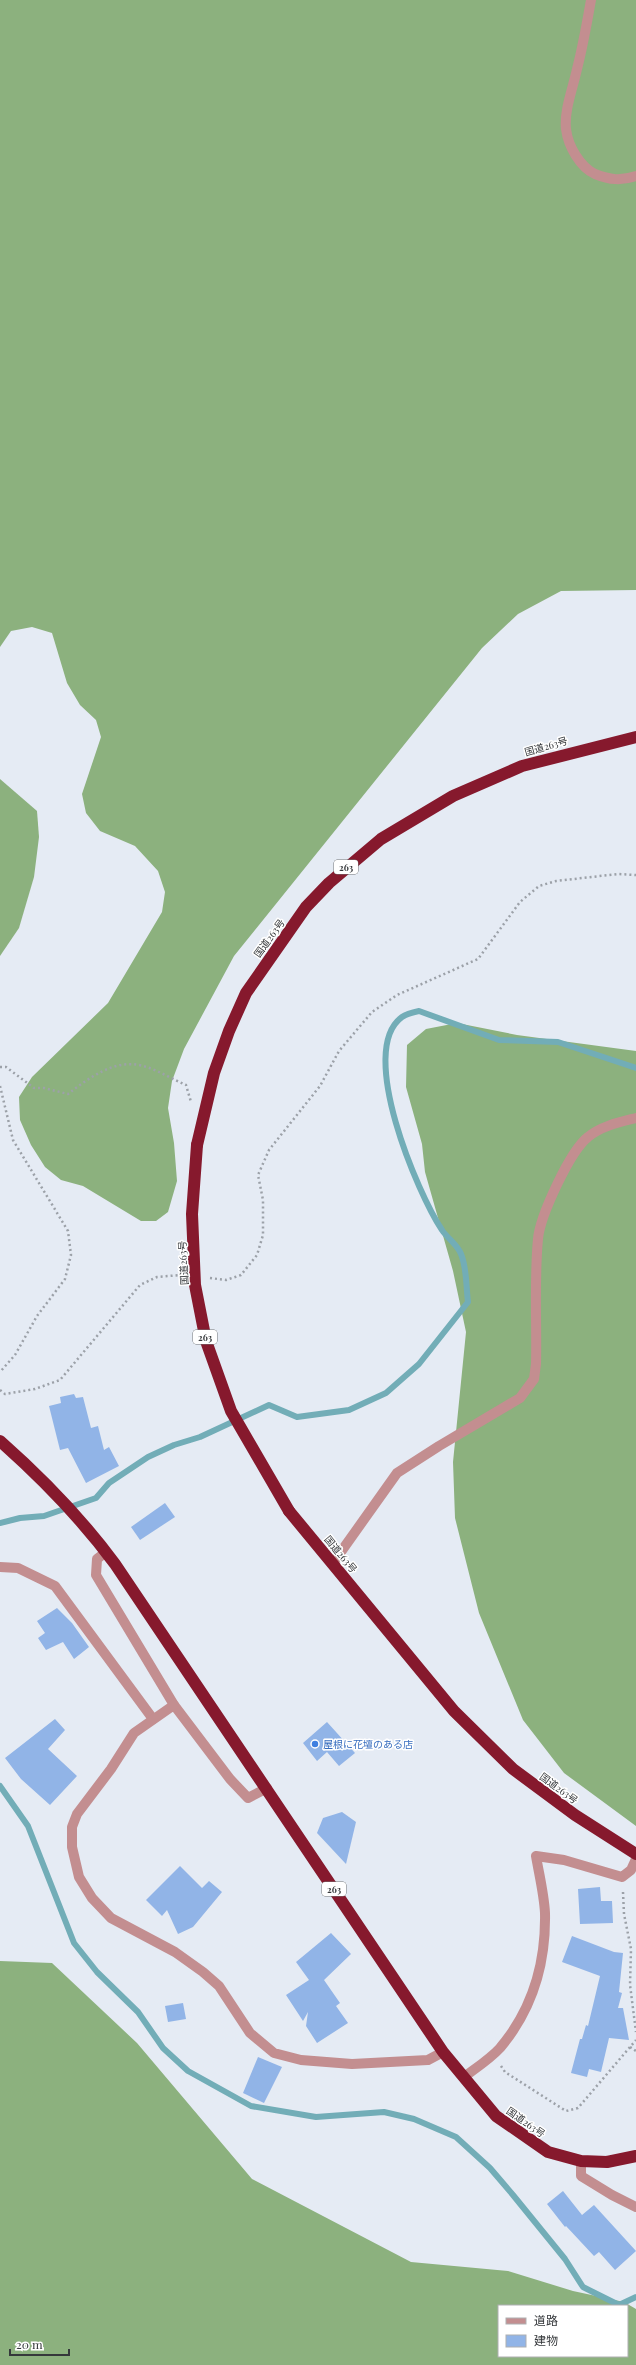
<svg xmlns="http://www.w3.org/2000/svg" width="636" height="2365" viewBox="0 0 636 2365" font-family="'Playfair Display','Noto Sans JP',serif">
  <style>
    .forest { fill: #8cb17e; fill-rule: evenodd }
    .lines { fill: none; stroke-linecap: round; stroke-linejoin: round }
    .stream { stroke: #72adb7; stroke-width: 6 }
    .building { fill: #91b4e7 }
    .path { stroke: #9ca1a8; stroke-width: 2.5; stroke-dasharray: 2 3; stroke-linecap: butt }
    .street { stroke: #c38e90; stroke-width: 10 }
    .highway { stroke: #86192d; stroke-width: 12 }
    .highway-bridge { stroke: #86192d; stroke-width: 12 }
    .shop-dot { fill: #3f7fe0; stroke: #fff; stroke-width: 1.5 }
    .labels { text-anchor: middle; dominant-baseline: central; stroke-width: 3; stroke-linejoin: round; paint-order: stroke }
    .shield { fill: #fff; stroke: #727476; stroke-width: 1 }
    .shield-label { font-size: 9px; font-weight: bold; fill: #35383b }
    .street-label { font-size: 10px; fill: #35383b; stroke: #fff }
    .shop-label { font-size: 10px; fill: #366cbe; stroke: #fff; text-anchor: start }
  </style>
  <rect width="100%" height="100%" fill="#e5ebf4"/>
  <g class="forest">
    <path d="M0 0H636V590L561 591 518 614 482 648 234 956 184 1049 172 1081 168 1108 174 1143 177 1181 168 1212 156 1221H141L83 1186 61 1180 45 1167 31 1145 20 1120 19 1097 32 1077 108 1003 162 912 165 892 158 871 135 846 100 831 86 813 82 794 101 737 96 720 80 705 67 683 52 633 32 627 11 631 0 647Z"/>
    <path d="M0 779 37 811 39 837 34 877 19 928 0 956Z"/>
    <path d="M457 1023 517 1035 636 1051V1826L564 1773 523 1720 479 1613 455 1518 453 1462 466 1332 453 1271 425 1172 422 1144 406 1087 407 1045 426 1029Z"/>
    <path d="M0 1961 52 1963 137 2043 252 2179 411 2262 508 2271 573 2291 624 2302 636 2309V2365H0ZM499 2306H627V2356H499Z"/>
  </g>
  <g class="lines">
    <g class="stream">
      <path d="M0 1523 20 1518 44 1516 96 1498 109 1483 148 1457 174 1445 200 1437 269 1405 297 1417 349 1410 386 1393 419 1364 468 1302C466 1287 467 1268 461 1254 458 1245 447 1238 442 1230 418 1194 356 1050 402 1017 406 1014 414 1012 419 1011L499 1040 558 1042 636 1068"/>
      <path d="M0 1786 28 1826 74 1943 97 1972 138 2012 163 2048 188 2071 251 2106 316 2117 384 2112 414 2119 456 2137 490 2168 513 2195 565 2259 583 2287 619 2305 636 2297"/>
    </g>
  </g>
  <g class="building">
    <path d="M74 1394 76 1398 83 1397 91 1428 98 1426 104 1450 109 1447 119 1466 86 1483 68 1448 60 1450 49 1406 61 1403 60 1397Z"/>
    <path d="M165 1503 175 1517 140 1540 131 1527Z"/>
    <path d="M57 1608 72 1623 89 1647 74 1659 63 1642 46 1650 38 1638 45 1633 37 1621Z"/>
    <path d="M55 1719 65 1730 48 1749 77 1776 50 1805 21 1779 5 1758Z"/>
    <path d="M327 1722 355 1753 339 1766 327 1752 317 1761 303 1743Z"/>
    <path d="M342 1812 356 1822 346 1864 317 1833 323 1818Z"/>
    <path d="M180 1866 202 1888 209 1881 222 1892 193 1927 178 1934 167 1910 162 1916 146 1900Z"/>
    <path d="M600 1887 601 1901H612L613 1923 580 1924 578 1889Z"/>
    <path d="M331 1933 351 1954 324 1980 340 2003 336 2006 348 2023 317 2043 306 2026 308 2012 303 2021 286 1995 309 1980 296 1962Z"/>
    <path d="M572 1936 614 1952 623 1953 619 1992 622 1993 618 2008H623L629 2040 609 2038 601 2072 589 2069 587 2077 571 2073 580 2039H582L586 2025 588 2026 600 1976 562 1962Z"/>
    <path d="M183 2003 186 2019 168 2022 165 2006Z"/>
    <path d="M258 2057 282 2067 264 2103 243 2093Z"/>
    <path d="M563 2191 582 2215 594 2205 636 2251 615 2270 599 2252 594 2256 566 2226 565 2227 547 2204Z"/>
  </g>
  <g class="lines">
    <g class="path">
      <path d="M0 1067H6L34 1088H44L68 1094C89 1078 115 1058 143 1066 158 1070 172 1079 186 1085L191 1102"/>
      <path d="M0 1086 13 1140 68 1231 71 1255 65 1279 37 1316 15 1355 0 1372"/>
      <path d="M210 1278 226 1280 241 1275 257 1255 263 1235V1200L258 1175 269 1150 320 1086 339 1051 372 1012 397 995 478 959 520 902 539 886 556 881 618 874 636 875"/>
      <path d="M0 1390 5 1394 35 1389 60 1380 140 1285 157 1277 180 1275"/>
      <path d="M623 1892 624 1914 631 1949 630 1985 636 2032"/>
      <path d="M630 2047 636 2051"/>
      <path d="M501 2066 505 2072 566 2111 578 2108 636 2040"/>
    </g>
    <g class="street">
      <path d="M591 0C587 23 583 46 577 69 573 88 564 110 566 129 568 146 580 167 595 174 610 180 621 181 636 176"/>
      <path d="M106 1552 97 1559 96 1575 174 1705"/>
      <path d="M333 1563 397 1473 439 1446 520 1398 534 1379 536 1364C537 1323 534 1280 538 1239 540 1216 570 1151 588 1137 601 1126 620 1122 636 1118"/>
      <path d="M0 1567 18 1568 55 1586 153 1719"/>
      <path d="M267 1788 248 1798 230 1779 174 1705 134 1733 111 1769 77 1814 72 1827V1847L79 1877 92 1898 111 1918 175 1952 203 1972 219 1986 250 2033 274 2053 301 2060 352 2064 428 2060 443 2052"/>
      <path d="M464 2077C476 2068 490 2059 500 2048 532 2010 546 1963 545 1913 544 1894 539 1874 536 1856L564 1860 622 1877 631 1870 636 1859"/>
      <path d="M581 2161V2176L612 2195 636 2207"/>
    </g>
    <g class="highway">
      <path d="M197 1145 214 1073 229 1031 246 993 306 907 329 883 381 839 453 796 522 766 636 737"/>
      <path d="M0 1441C43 1479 81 1518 115 1564L443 2052 496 2116 548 2152 581 2161 607 2162 636 2156"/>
      <path d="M289 1511 454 1711 513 1769 575 1815 636 1854"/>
    </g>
    <path class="highway-bridge" d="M197 1145 192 1214 195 1285 206 1341 231 1411 289 1511"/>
  </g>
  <circle class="shop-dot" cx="315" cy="1744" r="4"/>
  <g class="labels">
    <g class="shield">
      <rect x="334" y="860" width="24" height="14" rx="3"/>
      <rect x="193" y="1330" width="24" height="14" rx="3"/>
      <rect x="322" y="1882" width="24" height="14" rx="3"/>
    </g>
    <g class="shield-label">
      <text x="346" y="867">263</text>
      <text x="205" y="1337">263</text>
      <text x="334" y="1889">263</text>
    </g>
    <g class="street-label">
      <text transform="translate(546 746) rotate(-16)">国道263号</text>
      <text transform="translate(269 938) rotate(-54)">国道263号</text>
      <text transform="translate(183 1263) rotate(-93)">国道263号</text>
      <text transform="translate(341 1554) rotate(50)">国道263号</text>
      <text transform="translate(559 1788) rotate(36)">国道263号</text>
      <text transform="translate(526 2122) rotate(35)">国道263号</text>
    </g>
    <g class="shop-label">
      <text x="323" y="1744">屋根に花壇のある店</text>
    </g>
  </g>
  <rect x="498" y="2305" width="130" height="52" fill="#ffffff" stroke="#aeafb1"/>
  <rect x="506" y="2318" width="20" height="6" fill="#c38e90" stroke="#aeafb1"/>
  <text x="534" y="2325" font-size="12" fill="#35383b">道路</text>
  <rect x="506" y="2335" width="20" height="12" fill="#91b4e7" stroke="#aeafb1"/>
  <text x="534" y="2345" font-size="12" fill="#35383b">建物</text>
  <path d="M10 2349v6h59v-6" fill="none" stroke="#35383b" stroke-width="2"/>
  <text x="16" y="2349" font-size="12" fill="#35383b" stroke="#ffffff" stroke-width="3" paint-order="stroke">20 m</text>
</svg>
